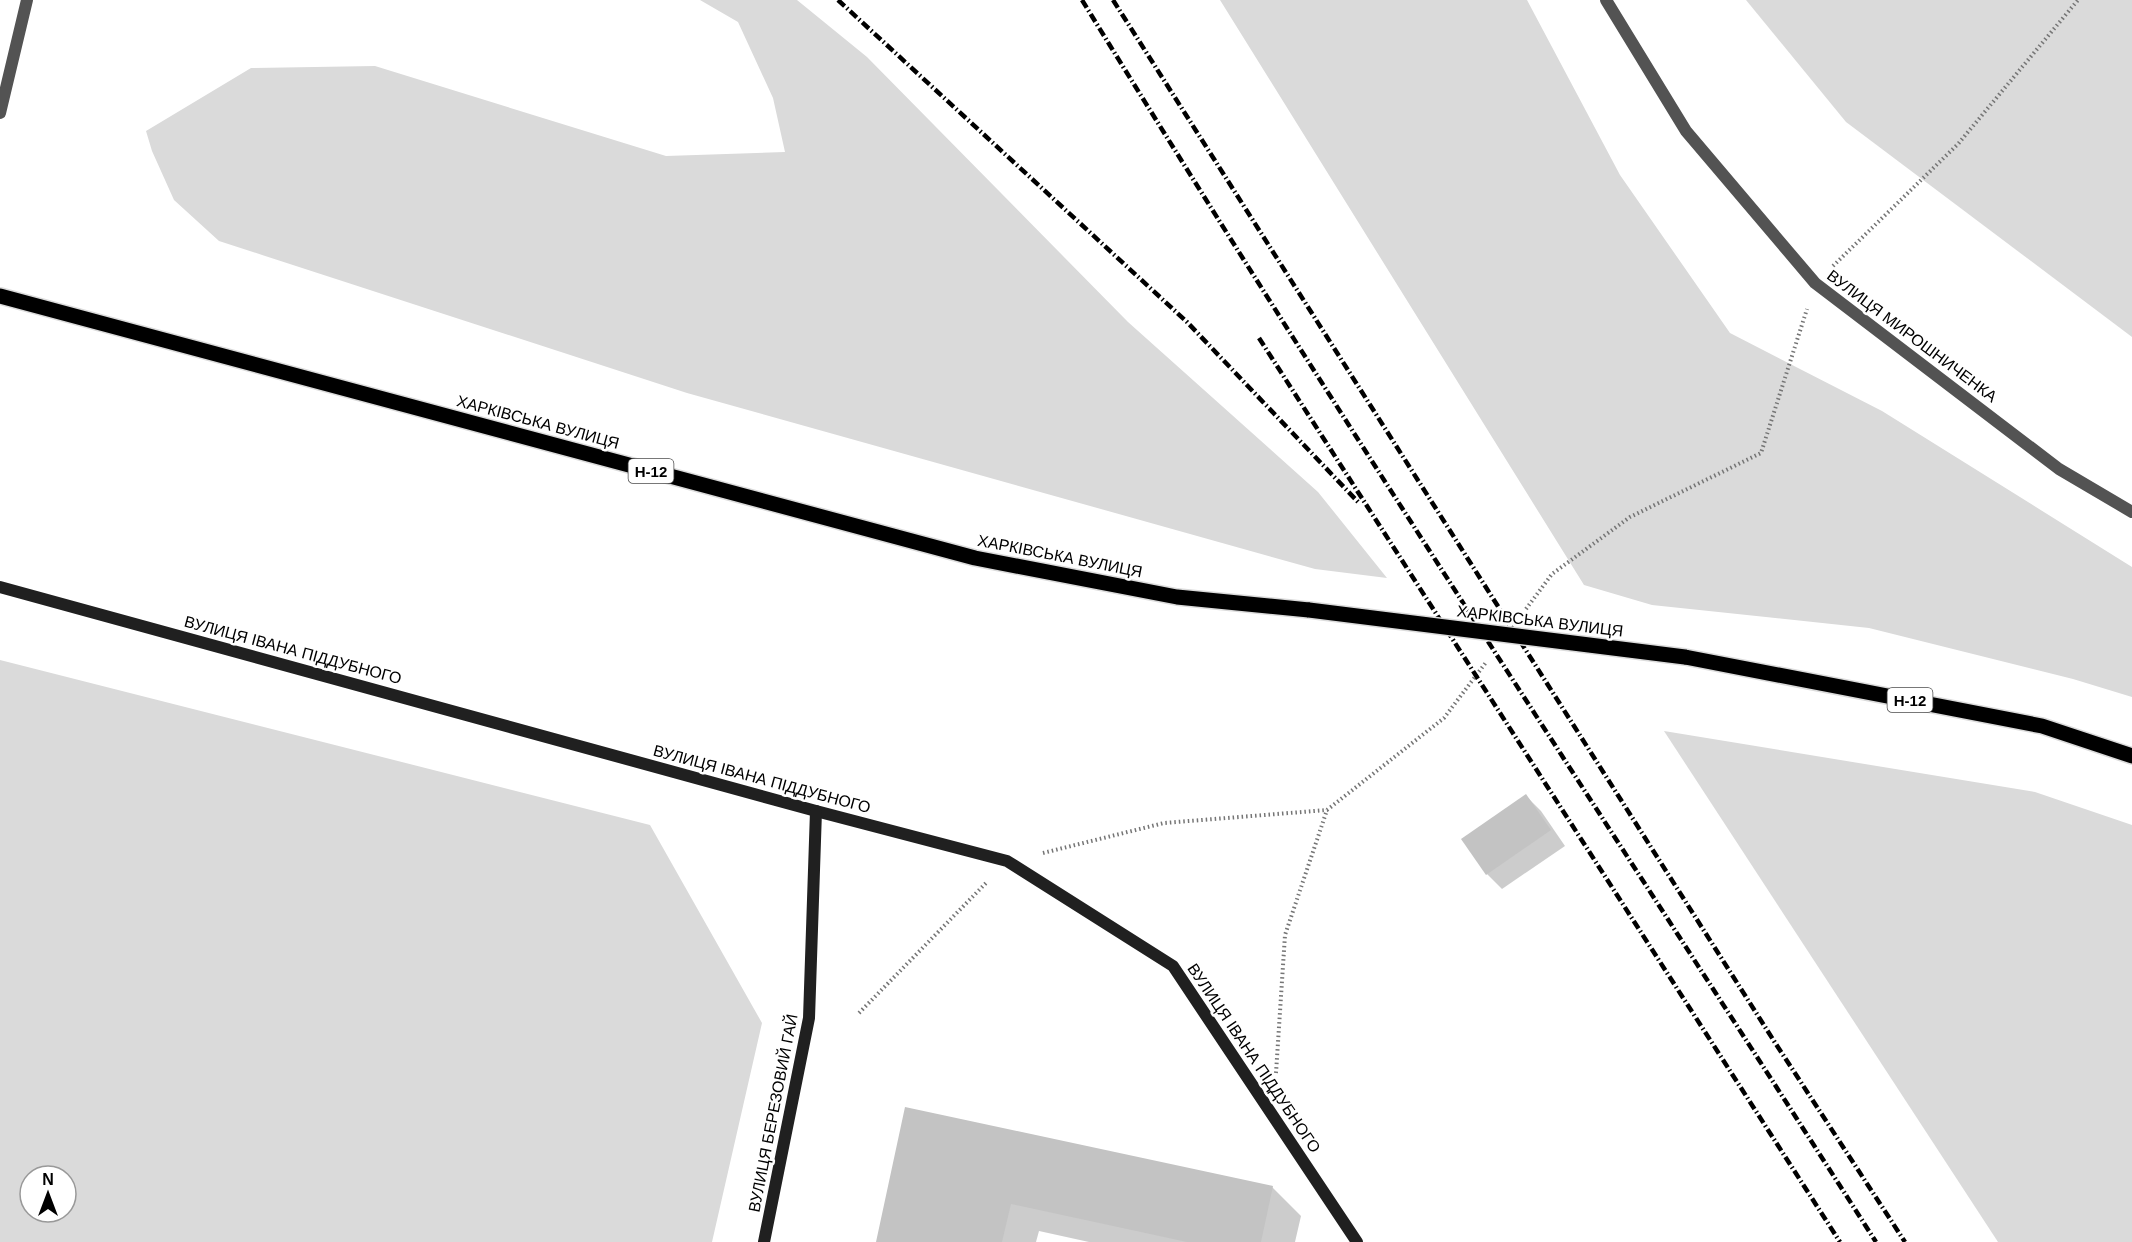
<svg xmlns="http://www.w3.org/2000/svg" width="2132" height="1242" viewBox="0 0 2132 1242" font-family="Helvetica,sans-serif">
  <style>
    .green { fill: #dadada; fill-rule: evenodd }
    .shadow { fill: #0003 }
    .building { fill: #c3c3c3 }
    .lines { fill: none; stroke-linecap: round; stroke-linejoin: round }
    .primary-casing { stroke: #dbdbdb; stroke-width: 18 }
    .path { stroke: #757575; stroke-width: 4; stroke-dasharray: 1.5 3; stroke-linecap: butt }
    .lane { stroke: #535353; stroke-width: 12 }
    .street { stroke: #535353; stroke-width: 12 }
    .secondary { stroke: #202020; stroke-width: 12 }
    .primary { stroke: #000; stroke-width: 15 }
    .rail { stroke: #000; stroke-width: 4.5; stroke-dasharray: 9 3 1.5 3; stroke-linecap: butt }
    .primary-bridge-casing { stroke: #dbdbdb; stroke-width: 18; stroke-linecap: butt }
    .primary-bridge { stroke: #000; stroke-width: 15 }
    .labels { text-anchor: middle; dominant-baseline: central; stroke-width: 5; stroke-linejoin: round; paint-order: stroke }
    .shield { fill: #fff; stroke: #4c4c4c; stroke-width: 1.5 }
    .shield-label { font-size: 15px; font-weight: bold; fill: #000 }
    .street-label { font-size: 16px; fill: #000; stroke: #fff }
  </style>
  <rect width="100%" height="100%" fill="#fff"/>
  <g class="green">
    <path d="M700 0H797L867 57 1128 322 1318 492 1387 578 1315 569 687 393 219 241 174 200 152 151 146 131 251 68 375 66 666 156 785 152 773 98 738 22Z"/>
    <path d="M1220 0H1527L1620 175 1730 333 1882 411 2132 567V697L2073 679 1869 628 1652 605 1584 585Z"/>
    <path d="M1746 0H2132V337L1846 122Z"/>
    <path d="M0 660 650 825 762 1023 712 1242H0ZM30 1176H66V1212H30Z"/>
    <path d="M1664 731 2035 792 2132 825V1242H1998Z"/>
  </g>
  <g class="shadow">
    <path d="M1526 796 1541 811 1565 846 1502 889 1487 874Z"/>
    <path d="M907 1109 1272 1187 1301 1216 1295 1242H1089L1039 1231 1036 1242H878Z"/>
  </g>
  <g class="building">
    <path d="M1526 794 1551 830 1486 875 1461 839Z"/>
    <path d="M905 1107 1273 1186 1261 1242H1187L1011 1204 1002 1242H876Z"/>
  </g>
  <g class="lines">
    <g class="primary-casing">
      <g id="primary">
        <path d="M0 296 975 558 1177 597 1309 610"/>
        <path d="M1685 657 2042 726 2132 756"/>
      </g>
    </g>
    <g class="path">
      <path d="M1833 266 1958 144 2078 0"/>
      <path d="M1526 609 1552 574 1630 517 1761 453 1807 309"/>
      <path d="M1043 853 1164 823 1327 810 1444 718 1487 661"/>
      <path d="M859 1013 986 883"/>
      <path d="M1276 1073 1285 935 1327 810"/>
    </g>
    <path class="lane" d="M0 113 27 0"/>
    <path class="street" d="M1606 0 1686 131 1815 283 2059 469 2132 512"/>
    <g class="secondary">
      <path d="M0 587 816 811 1007 861 1173 966 1357 1242"/>
      <path d="M764 1242 809 1018 816 811"/>
    </g>
    <use href="#primary" class="primary"/>
    <g class="rail">
      <path d="M838 0 1187 322 1359 503"/>
      <path d="M1082 0C1339 419 1611 828 1876 1242"/>
      <path d="M1113 0 1774 1041 1905 1242"/>
      <path d="M1259 338 1840 1242"/>
    </g>
    <g class="primary-bridge-casing">
      <path id="primary-bridge" d="M1309 610 1685 657"/>
    </g>
    <use href="#primary-bridge" class="primary-bridge"/>
  </g>
  <g class="labels">
    <g class="shield">
      <rect x="628.5" y="459" width="45" height="24" rx="4.5"/>
      <rect x="1887.5" y="688" width="45" height="24" rx="4.5"/>
    </g>
    <g class="shield-label">
      <text x="651" y="471">Н-12</text>
      <text x="1910" y="700">Н-12</text>
    </g>
    <g class="street-label">
      <text transform="translate(1912 336) rotate(37)">ВУЛИЦЯ МИРОШНИЧЕНКА</text>
      <text transform="translate(538 422) rotate(15)">ХАРКІВСЬКА ВУЛИЦЯ</text>
      <text transform="translate(1060 556) rotate(11)">ХАРКІВСЬКА ВУЛИЦЯ</text>
      <text transform="translate(1540 621) rotate(7)">ХАРКІВСЬКА ВУЛИЦЯ</text>
      <text transform="translate(293 650) rotate(15)">ВУЛИЦЯ ІВАНА ПІДДУБНОГО</text>
      <text transform="translate(762 779) rotate(15)">ВУЛИЦЯ ІВАНА ПІДДУБНОГО</text>
      <text transform="translate(1254 1058) rotate(56)">ВУЛИЦЯ ІВАНА ПІДДУБНОГО</text>
      <text transform="translate(773 1113) rotate(-79)">ВУЛИЦЯ БЕРЕЗОВИЙ ГАЙ</text>
    </g>
  </g>
  <g transform="translate(48 1194)"><circle r="28" fill="#ffffff" stroke="#999999" stroke-width="1.5"/>
  <path d="M0-4.5L10 22L0 15L-10 22Z" fill="#000000"/>
  <text y="-9" font-size="16" font-weight="bold" text-anchor="middle" fill="#000000">N</text>
  </g>
</svg>
